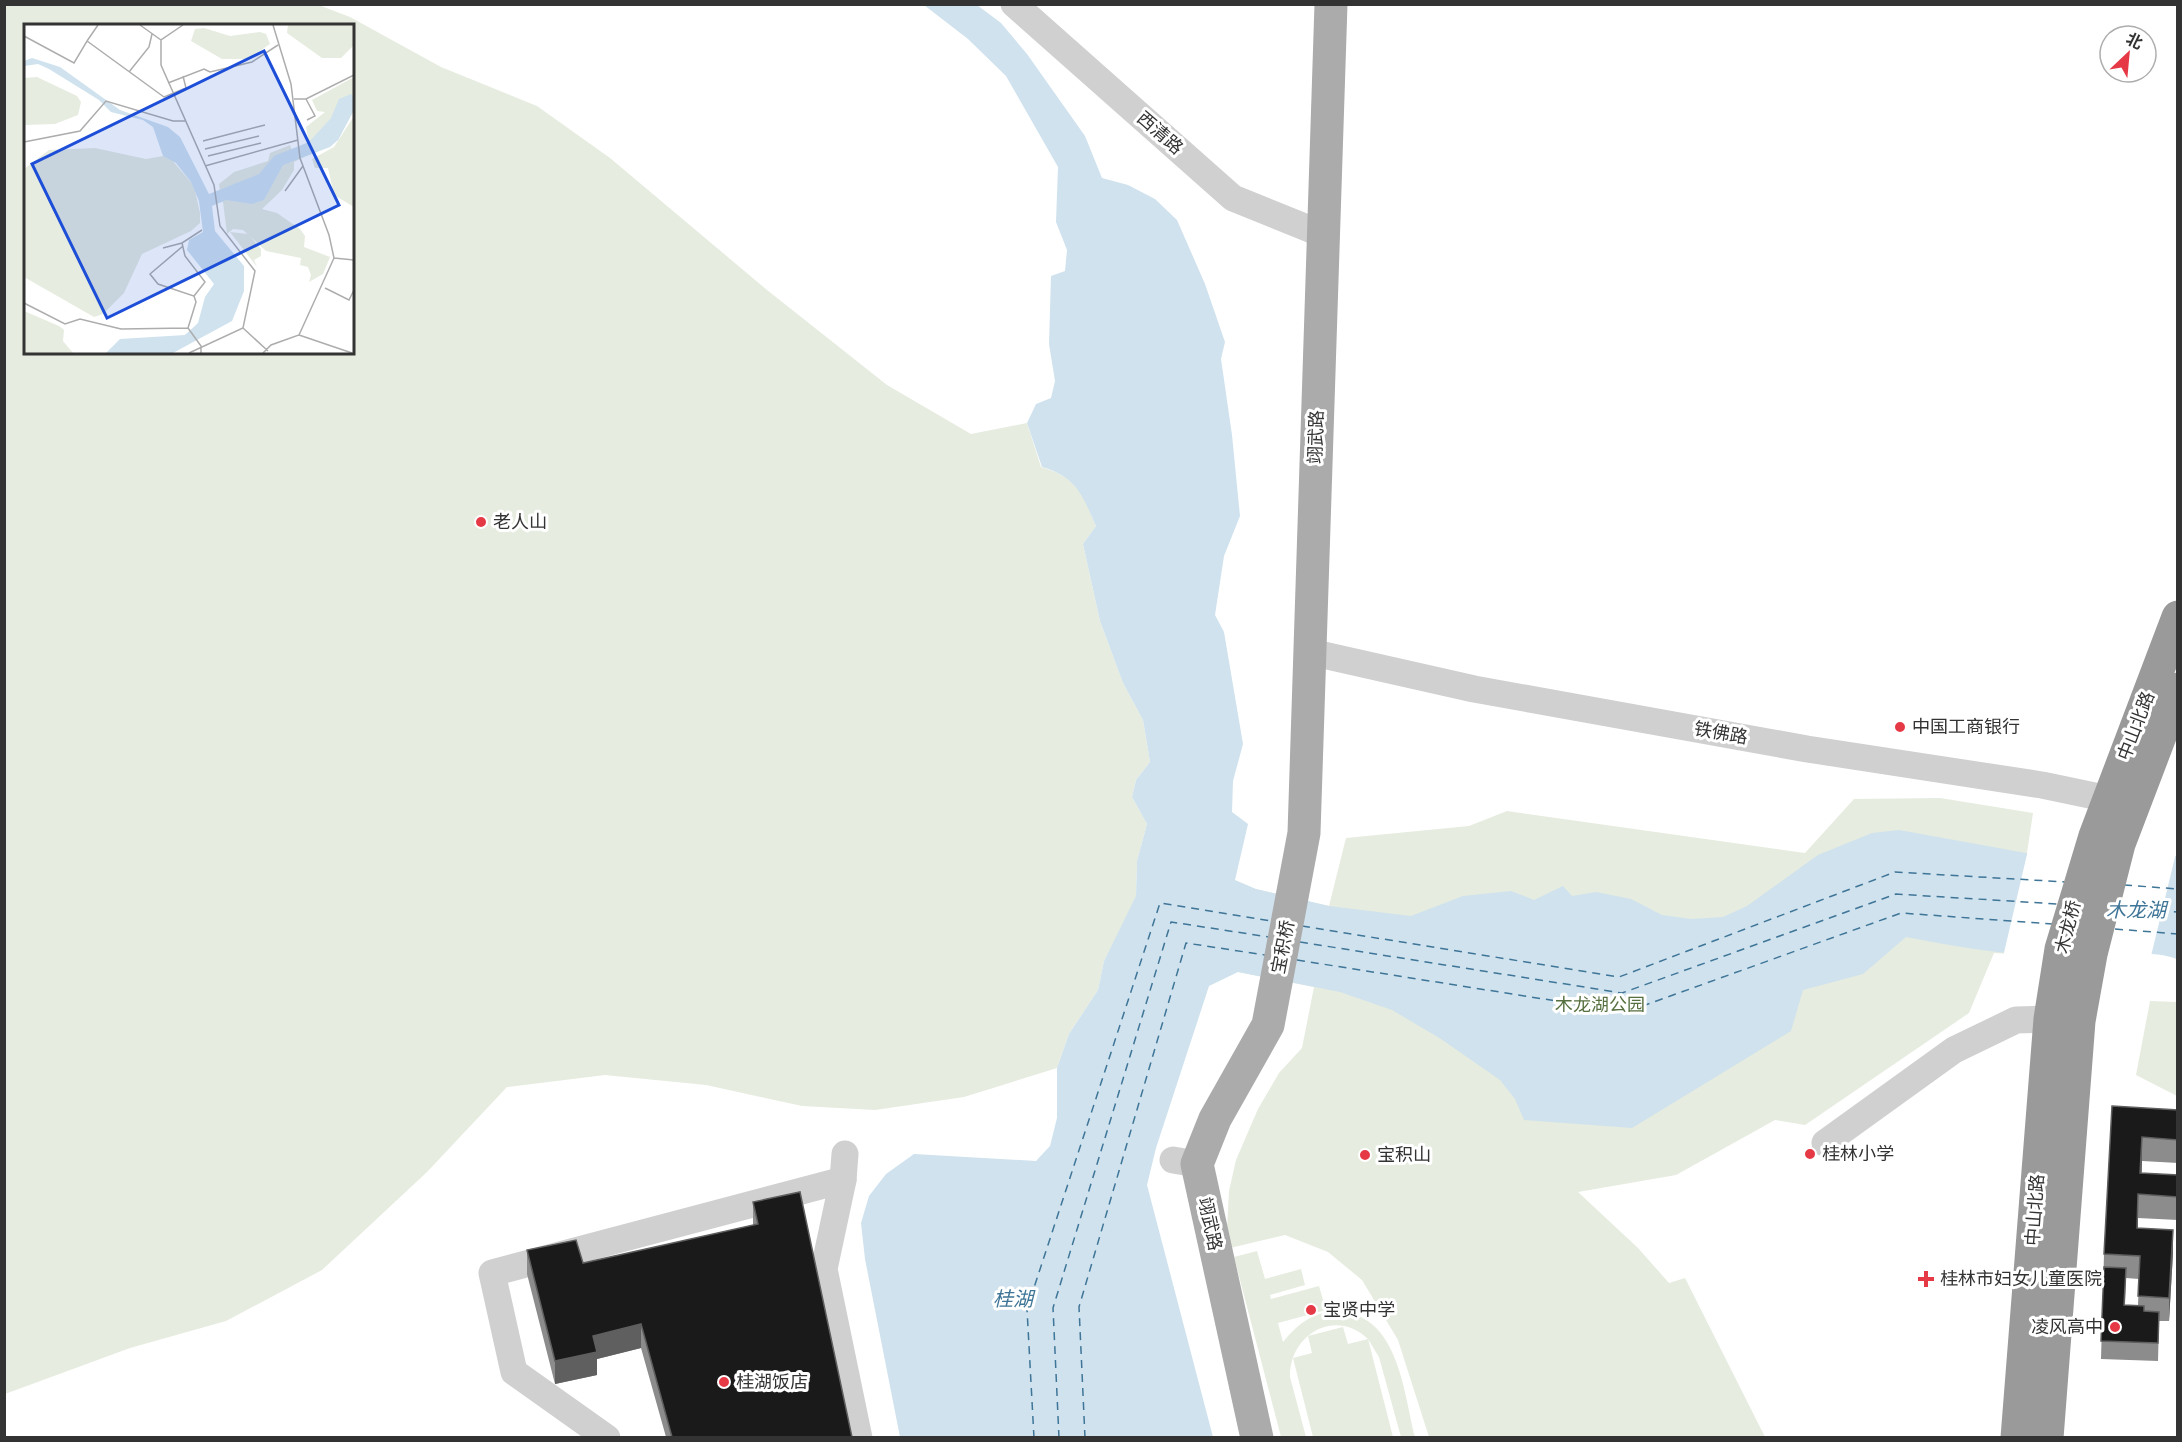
<svg xmlns="http://www.w3.org/2000/svg" width="2182" height="1442" viewBox="0 0 2182 1442" font-family="Helvetica,'Noto Sans SC',sans-serif">
  <style>
    .green { fill: #e6ecdf; fill-rule: evenodd }
    .water { fill: #cfe2ee }
    .pier { fill: #fff }
    .lines { fill: none; stroke-linecap: round; stroke-linejoin: round }
    .ferry { stroke: #3f7597; stroke-width: 1.5; stroke-dasharray: 8 6; stroke-linecap: butt }
    .minor { stroke: #d0d0d0; stroke-width: 27 }
    .major { stroke: #ababab; stroke-width: 33 }
    .highway { stroke: #9a9a9a; stroke-width: 33 }
    .wall { fill: #8c8c8c; fill-rule: evenodd }
    .shaded-wall { fill: #5f5f5f }
    .building { fill: #1a1a1a; stroke: #5f5f5f; stroke-width: 1.5 }
    .poi-dot { fill: #e63946; stroke: #fff; stroke-width: 2 }
    .labels { text-anchor: middle; dominant-baseline: central; stroke-width: 6; stroke-linejoin: round; paint-order: stroke }
    .street-label { font-size: 18px; fill: #333; stroke: #fff }
    .poi-label { font-size: 18px; fill: #333; stroke: #fff; text-anchor: start }
    .park-label { font-size: 18px; fill: #56703f; stroke: #fff }
    .water-label { font-size: 20px; font-style: italic; fill: #3f7597; stroke: #fff }
    .inset-river { fill: none; stroke: #cfe2ee; stroke-width: 3 }
    .inset-road { fill: none; stroke: #adadad; stroke-width: 1.5 }
    .view { fill: #1d4ed8; fill-opacity: 0.15; stroke: #1d4ed8; stroke-width: 3 }
    .inset-edge { fill: none; stroke: #333; stroke-width: 3 }
  </style>
  <rect width="100%" height="100%" fill="#fff"/>
  <g class="green">
    <path d="M316 4 350 17 441 67 537 106 610 158 767 290 887 385 971 434 1027 423 1041 467C1079 478 1082 494 1096 526L1083 544 1100 621 1123 683 1143 720 1150 762 1136 780 1132 797 1147 824 1137 861 1136 898 1104 961 1098 990 1069 1034 1057 1068 964 1097 875 1110 802 1106 706 1085 605 1075 507 1087 427 1172 322 1270 226 1321 130 1348 5 1394 4 5ZM26 26H352V352H26Z"/>
    <path d="M1940 798 2033 813 2027 853 2105 858 2177 856V959L2160 953 2079 957 1994 953 1969 1013 1805 1125 1775 1120 1676 1175 1578 1192 1638 1248 1669 1283 1685 1278 1765 1437H1429L1398 1340 1362 1280 1328 1252 1285 1235 1226 1249 1229 1191 1236 1160 1258 1109 1279 1073 1302 1048 1314 987 1238 972 1256 889 1329 906 1346 838 1469 826 1507 811 1805 853 1854 799Z"/>
    <path d="M2150 1001 2177 1002V1096L2136 1075Z"/>
    <path d="M1257 1251 1265 1279 1301 1269 1305 1285 1270 1295 1271 1299 1319 1286 1326 1310 1278 1323 1283 1342C1299 1323 1315 1310 1341 1312 1399 1316 1404 1395 1415 1437H1401L1379 1357 1368 1339 1393 1437H1313L1293 1358 1312 1353 1308 1336 1343 1327 1348 1344 1368 1339C1335 1307 1289 1335 1290 1377L1306 1437H1281L1234 1257Z"/>
  </g>
  <path class="water" d="M924 5H977L1001 23 1027 54 1085 136 1102 178 1128 185 1155 199 1177 220 1205 284 1225 342 1221 359 1232 435 1240 516 1224 556 1215 615 1224 632 1243 744 1233 781 1232 812 1248 824 1235 880 1256 889 1329 906 1411 916 1463 896 1511 891 1534 900 1563 886 1572 896 1596 892 1631 899 1662 915 1691 919 1723 917 1747 906 1818 855 1872 833 1899 830 2026 853 2105 858 2177 856V959C2146 948 2111 958 2078 957 2019 957 1963 948 1906 937L1863 974 1803 990 1791 1031 1632 1128 1524 1120 1515 1099 1500 1080 1441 1039 1392 1010 1340 992 1238 972 1209 986 1156 1148 1147 1185 1213 1437H900L865 1259 861 1223 869 1196 886 1174 914 1154 1036 1161 1050 1146 1057 1118V1068L1069 1034 1098 990 1104 961 1136 896 1137 861 1147 824 1132 797 1136 780 1150 762 1143 720 1123 683 1100 621 1083 544 1096 526C1082 495 1077 477 1042 467L1027 423 1036 404 1051 398 1055 381 1049 344 1051 276 1065 271 1067 250 1056 222 1058 167 1006 76 968 39Z"/>
  <path class="pier" d="M2028 850 2105 855 2176 853 2151 956 2079 960 2003 957Z"/>
  <g class="lines">
    <g class="ferry">
      <path d="M2124 885 2178 889"/>
      <path d="M2118 908 2178 912"/>
      <path d="M1302 926 1619 977 1895 872 2066 882"/>
      <path d="M2115 929 2178 934"/>
      <path d="M1300 942 1622 993 1896 894 2057 904"/>
      <path d="M1297 960 1626 1012 1901 913 2053 924"/>
      <path d="M1034 1438 1027 1309 1160 903 1271 921"/>
      <path d="M1059 1438 1053 1308 1171 922 1269 937"/>
      <path d="M1085 1438 1079 1307 1186 943 1265 955"/>
    </g>
    <g class="minor">
      <path d="M1014 4 1233 198 1322 234"/>
      <path d="M1310 652 1474 689 1807 749 2042 785 2128 803"/>
      <path d="M1825 1143 1954 1050 2016 1020 2050 1019"/>
      <path d="M845 1154 843 1180 824 1269 859 1438"/>
      <path d="M1173 1160 1197 1164"/>
      <path d="M607 1438 514 1372 492 1273 843 1180"/>
    </g>
    <path class="major" d="M1257 1438 1197 1164 1215 1119 1268 1025 1304 833 1331 4"/>
    <g class="highway">
      <path d="M2017 1438 2050 1019 2061 949 2095 836 2178 617"/>
      <path d="M2047 1438 2079 1021 2091 954 2119 844 2178 689"/>
    </g>
  </g>
  <g class="wall">
    <path d="M2112 1106 2178 1110V1163L2142 1161V1173L2178 1175V1220L2138 1218V1228L2173 1253 2169 1321H2159L2158 1361 2101 1359 2104 1254ZM2126 1278 2139 1279 2138 1305H2125Z"/>
    <path d="M753 1202 852 1437H666L641 1348 597 1359V1375L555 1384 527 1274V1250L583 1263 753 1225Z"/>
  </g>
  <g class="shaded-wall">
    <path d="M2142 1137V1161L2140 1196V1173Z"/>
    <path d="M2138 1194V1218L2137 1251V1228Z"/>
    <path d="M2173 1230V1253L2169 1321V1298Z"/>
    <path d="M641 1324V1348L597 1359V1375L555 1384V1361L593 1336Z"/>
  </g>
  <g class="building">
    <path d="M2112 1106 2178 1110V1140L2142 1137 2140 1173 2178 1175V1197L2138 1194 2137 1228 2173 1230 2169 1298 2138 1296 2140 1256 2104 1254Z"/>
    <path d="M800 1192 852 1437H672L641 1324 593 1336 597 1352 555 1361 527 1250 576 1240 583 1263 758 1224 753 1202Z"/>
    <path d="M2104 1267 2126 1268 2124 1305 2144 1306V1311L2159 1312 2158 1343 2101 1341Z"/>
  </g>
  <g class="poi-dot">
    <circle cx="481" cy="522" r="6"/>
    <circle cx="1900" cy="727" r="6"/>
    <circle cx="1810" cy="1154" r="6"/>
    <circle cx="1365" cy="1155" r="6"/>
    <path d="M1923 1270h6v6h6v6h-6v6h-6v-6h-6v-6h6z"/>
    <circle cx="1311" cy="1310" r="6"/>
    <circle cx="2115" cy="1327" r="6"/>
    <circle cx="724" cy="1382" r="6"/>
  </g>
  <g class="labels">
    <g class="street-label">
      <text transform="translate(1160 133) rotate(41)">西清路</text>
      <text transform="translate(1316 437) rotate(-88)">翊武路</text>
      <text transform="translate(2136 726) rotate(-69)">中山北路</text>
      <text transform="translate(1721 733) rotate(10)">铁佛路</text>
      <text transform="translate(2068 927) rotate(-76)">木龙桥</text>
      <text transform="translate(1283 947) rotate(-79)">宝积桥</text>
      <text transform="translate(2035 1210) rotate(-86)">中山北路</text>
      <text transform="translate(1210 1224) rotate(78)">翊武路</text>
    </g>
    <g class="poi-label">
      <text x="493" y="522">老人山</text>
      <text x="1912" y="727">中国工商银行</text>
      <text x="1822" y="1154">桂林小学</text>
      <text x="1377" y="1155">宝积山</text>
      <text x="1940" y="1279">桂林市妇女儿童医院</text>
      <text x="1323" y="1310">宝贤中学</text>
      <text x="2103" y="1327" text-anchor="end">凌风高中</text>
      <text x="736" y="1382">桂湖饭店</text>
    </g>
    <g class="park-label">
      <text x="1600" y="1005">木龙湖公园</text>
    </g>
    <g class="water-label">
      <text x="2136" y="910">木龙湖</text>
      <text x="1013" y="1299">桂湖</text>
    </g>
  </g>
  <g transform="translate(24 24)">
    <rect width="330" height="330" fill="#fff"/>
    <path d="M264 1H330L329 22 317 34H298L263 9ZM180 4 206 12 236 8 242 10 246 20 224 35H198L167 17 171 5ZM13 53 53 72 57 78 54 91 31 100 0 101V54ZM330 53V86L314 116 270 138V146L258 166 238 185 253 189 276 205 281 212 280 223 306 233 299 250 285 258 287 251 284 243 276 241 277 234 242 227 219 206 209 205 203 210 199 178 190 179 188 170 196 168 195 160 210 148 244 137 246 129 266 121 268 126 285 118 282 103 301 88 293 87 288 76ZM330 92V183L310 171 304 144H291L288 135 310 123ZM71 124 122 135 139 132 148 136 170 162 176 189V199L167 207 118 230 100 269 79 290 70 293 0 253V145L25 126ZM206 208 224 210 237 225V232L230 236 233 243ZM0 287 35 302 40 306 39 317 49 329H0Z" fill="#e6ecdf"/>
    <path d="M8 34 36 43 96 86 144 103 156 113 185 170 235 150 250 132 285 118 307 94 315 75 327 70 330 73V86L314 116 306 123 259 141 240 176 228 180 202 176 188 182 191 207 220 242V267L208 297 149 329H82L96 315 161 311 174 299 181 273 190 260 163 226 165 216 179 208 175 177 167 158 152 139 139 132 129 103 119 96 87 88 75 76 25 45 14 40 0 42V37Z" fill="#cfe2ee"/>
    <path class="inset-river" d="M279 125 296 118 322 79 330 77M278 128 298 120 324 81 330 79M278 131 298 122 330 82M194 171 231 160 255 135 271 128M193 174 232 162 256 137 273 130M196 175 233 164 257 139 273 132M170 308 180 303 203 258 185 226 178 176 190 173M172 312 184 306 209 258 190 223 183 179 191 177M128 329 166 310M134 329 182 304 206 258 188 225 180 178 188 175M139 329 168 314"/>
    <path class="inset-road" d="M116 1 137 16M159 1 137 16V41L190 161 196 202 231 247 219 304 165 329M0 12 50 39 63 17 140 73 162 64 159 52M63 17 74 1M105 48 125 23 128 10M144 59 180 45 186 48 228 38 254 21M270 75H282L330 51M282 75 291 92 283 96M179 117 241 101M0 118 56 107 82 77 149 97H161M181 125 235 112M184 132 237 119M181 142 274 116M261 167 279 142M158 219 161 232 181 258 170 272M159 222 126 250 134 260 170 272 172 278 164 304M139 224 158 219 178 206M310 234 330 236M301 264 325 276 330 266M0 279 41 300 56 295 97 305 164 304M164 304 177 322V329M219 304 244 327M275 311 328 329M239 329 247 321 275 311 310 234 305 211 276 134 267 60 249 1"/>
    <path class="view" d="M240 27 315 181 83 294 8 140Z"/>
    <rect width="330" height="330" class="inset-edge"/>
  </g>
  <rect width="2182" height="1442" fill="none" stroke="#333333" stroke-width="12"/>
  <g transform="translate(2128 54) rotate(26)"><circle r="28" fill="#ffffff" stroke="#adadad" stroke-width="1.5"/>
  <path d="M0-4.5L10 22L0 15L-10 22Z" fill="#e63946"/>
  <text y="-9" font-size="16" font-weight="bold" text-anchor="middle" fill="#333333">北</text>
  </g>
</svg>
